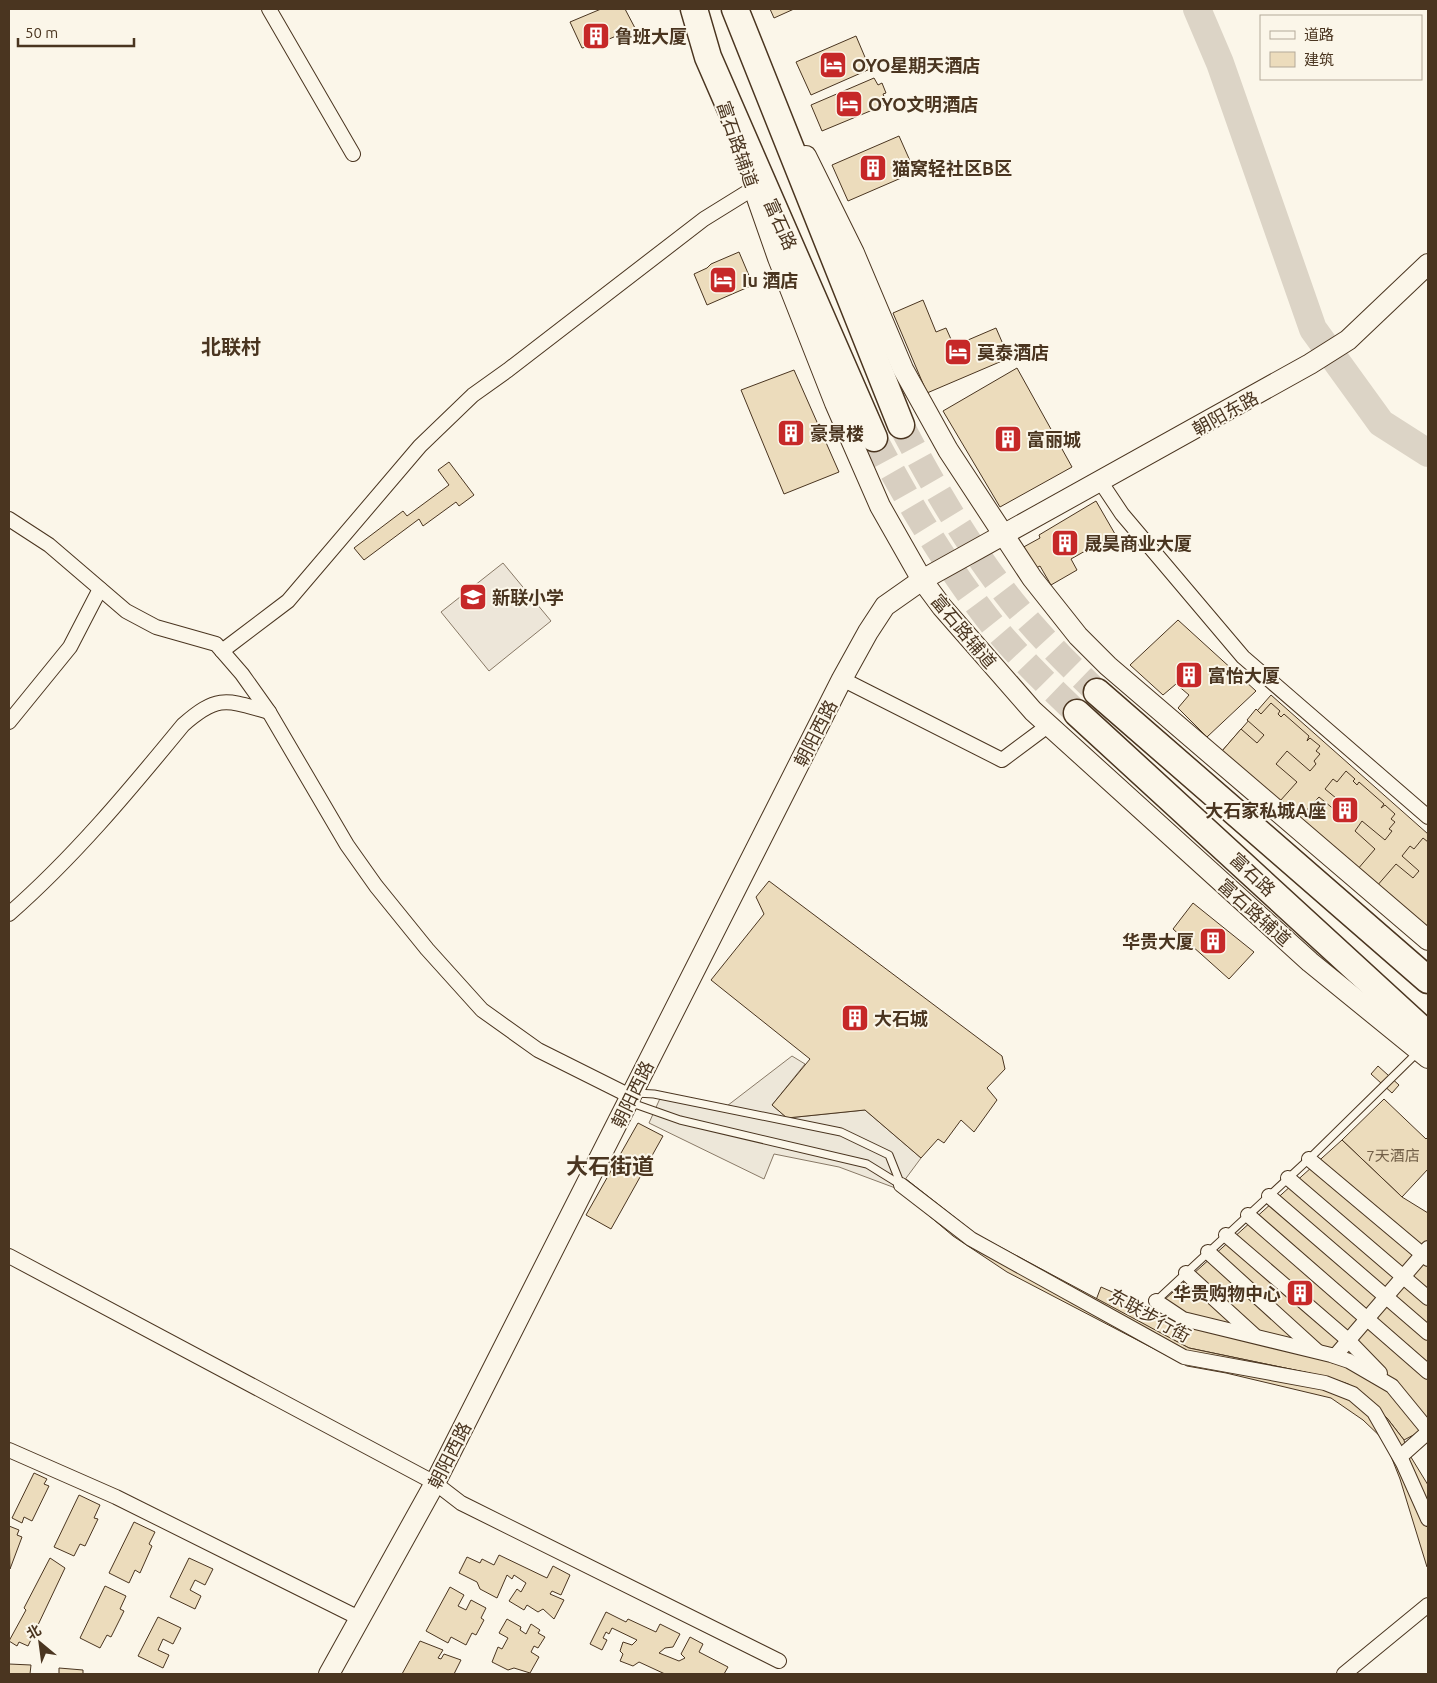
<svg xmlns="http://www.w3.org/2000/svg" width="1437" height="1683" viewBox="0 0 1437 1683" font-family="Ubuntu,'Noto Sans SC',sans-serif">
  <style>
    .garden { fill: #ede6d9; stroke: #887966 }
    .parking { fill: #ede7d9; stroke: #887966 }
    .lines { fill: none; stroke-linecap: round; stroke-linejoin: round }
    .river { stroke: #dcd4c6; stroke-width: 28 }
    .building { fill: #ecdcbc; stroke: #4a3520 }
    .highway-tunnel { stroke: #d8cfc1; stroke-width: 26; stroke-dasharray: 26 13; stroke-linecap: butt }
    .lane-casing { stroke: #4a3520; stroke-width: 9 }
    .street-casing { stroke: #4a3520; stroke-width: 16 }
    .secondary-casing { stroke: #4a3520; stroke-width: 22 }
    .highway-casing { stroke: #4a3520; stroke-width: 29 }
    .lane { stroke: #fbf6e9; stroke-width: 7 }
    .street { stroke: #fbf6e9; stroke-width: 14 }
    .secondary { stroke: #fbf6e9; stroke-width: 20 }
    .highway { stroke: #fbf6e9; stroke-width: 26 }
    .labels { text-anchor: middle; dominant-baseline: central; stroke-width: 4; stroke-linejoin: round; paint-order: stroke }
    .number-label { font-size: 15px; fill: #725f47 }
    .poi-label { font-size: 18px; font-weight: bold; fill: #4a3520; stroke: #fbf6e9; text-anchor: start }
    .street-label { font-size: 18px; fill: #4a3520; stroke: #fbf6e9 }
    .quarter-label { font-size: 20px; font-weight: bold; fill: #4a3520; stroke: #fbf6e9 }
    .district-label { font-size: 22px; font-weight: bold; fill: #4a3520; stroke: #fbf6e9 }
  </style>
  <rect width="100%" height="100%" fill="#fbf6e9"/>
  <path class="garden" d="M503 563 551 621 489 671 441 612Z"/>
  <path class="parking" d="M792 1056 805 1064 772 1105 787 1118 865 1110 921 1158 898 1189 839 1167 774 1154 764 1179 649 1123 662 1094 723 1109Z"/>
  <g class="lines">
    <path class="river" d="M1197 9 1220 63 1313 329 1381 423 1428 453"/>
  </g>
  <g class="building">
    <path d="M601 9H625L635 28 595 45 582 48 570 22Z"/>
    <path d="M770 9H794L774 18Z"/>
    <path d="M856 36 870 69 811 95 796 62Z"/>
    <path d="M874 78 878 85 882 83 886 93 883 94 887 104 822 131 811 105Z"/>
    <path d="M899 136 915 172 848 201 832 165Z"/>
    <path d="M739 252 753 285 707 305 694 274 707 268 711 264Z"/>
    <path d="M923 300 936 332 946 328 954 346 996 328 1009 358 927 393 893 313Z"/>
    <path d="M1017 368 1072 467 1000 507 943 411Z"/>
    <path d="M794 370 839 472 784 494 741 390Z"/>
    <path d="M449 462 474 495 459 506 456 502 423 526 419 519 364 560 354 548 403 511 407 516 449 485 438 470Z"/>
    <path d="M1096 501 1115 534 1071 559 1077 570 1051 585 1040 566 1032 570 1020 549 1040 538 1039 535Z"/>
    <path d="M1178 620 1256 691 1207 737 1178 708 1189 695 1176 684 1163 695 1130 665Z"/>
    <path d="M1271 695 1428 834V931L1222 751Z"/>
    <path d="M1271 703 1280 711 1278 714 1281 717 1284 714 1309 736 1307 741 1310 738 1320 746 1316 751 1320 754 1314 761 1316 764 1310 771 1287 751 1276 764 1297 782 1280 801 1222 751 1241 729 1257 743 1264 735 1247 720 1256 709 1261 714Z"/>
    <path d="M1346 771 1355 779 1353 781 1357 785 1359 782 1384 804 1381 808 1385 805 1395 814 1391 819 1395 822 1389 829 1392 831 1385 840 1362 821 1355 831 1375 849 1357 870 1298 819 1319 797 1336 811 1342 803 1325 789 1333 779 1337 782Z"/>
    <path d="M1423 838 1428 842V931L1376 887 1396 864 1413 878 1419 871 1402 856 1410 846 1414 849Z"/>
    <path d="M769 881 1002 1056 1005 1069 987 1088 997 1100 974 1132 961 1120 944 1143 938 1139 921 1158 865 1110 787 1118 772 1105 810 1059 711 980 764 914 756 897Z"/>
    <path d="M1193 903 1254 952 1229 979 1173 929Z"/>
    <path d="M1378 1066 1399 1085 1392 1093 1371 1074Z"/>
    <path d="M1384 1099 1426 1139 1428 1137V1169L1402 1197 1342 1140Z"/>
    <path d="M638 1123 663 1136 611 1229 586 1215Z"/>
    <path d="M1342 1140 1402 1197 1428 1213V1421L1421 1431 1404 1440 1387 1418 1368 1399 1348 1384 1328 1377 1189 1348 1096 1300 1101 1287 1153 1310Z"/>
    <path d="M906 1179 976 1234 1189 1348 1309 1373 1348 1384 1368 1399 1387 1418 1404 1440 1406 1449 1428 1485V1566L1427 1567 1400 1479 1385 1441 1363 1420 1331 1398 1226 1373 1187 1366 1007 1272 953 1236 901 1192Z"/>
    <path d="M34 1473 47 1479 44 1484 49 1486 32 1521 24 1517 22 1523 12 1518Z"/>
    <path d="M79 1495 100 1505 94 1518 98 1519 85 1546 80 1544 74 1556 54 1547Z"/>
    <path d="M134 1522 155 1532 149 1544 152 1546 140 1573 135 1570 129 1583 109 1573Z"/>
    <path d="M9 1526 19 1530 17 1535 22 1537 10 1569Z"/>
    <path d="M499 1555 547 1578 553 1566 570 1575 561 1595 552 1591 550 1594 564 1600 554 1619 543 1609 538 1612 527 1605 524 1610 509 1601 517 1589 521 1592 526 1583 514 1575 512 1579 507 1575 497 1598 480 1589 477 1582 459 1573 467 1557 480 1563 482 1559 494 1565Z"/>
    <path d="M50 1558 65 1568 28 1646 19 1642 17 1646 9 1641 26 1610 24 1608Z"/>
    <path d="M189 1558 213 1569 205 1585 195 1580 190 1590 201 1596 195 1609 170 1597Z"/>
    <path d="M105 1586 126 1596 120 1609 124 1611 111 1637 107 1635 100 1648 80 1638Z"/>
    <path d="M450 1587 464 1595 458 1606 466 1610 471 1600 486 1608 481 1618 484 1620 476 1635 472 1633 466 1645 451 1637 448 1643 426 1631Z"/>
    <path d="M606 1612 626 1622 628 1619 656 1632 660 1624 680 1634 673 1647 665 1648 659 1653 679 1661 685 1658 681 1654 690 1637 703 1644 699 1652 728 1667 724 1674H665L639 1662 633 1666 620 1661 623 1654 620 1651 623 1642 632 1645 637 1640 612 1628 609 1634 606 1632 603 1638 607 1640 602 1650 590 1644Z"/>
    <path d="M158 1617 181 1628 173 1644 163 1639 158 1650 169 1655 163 1668 138 1656Z"/>
    <path d="M507 1619 521 1627 520 1630 526 1634 531 1624 540 1630 538 1633 545 1637 538 1648 534 1646 531 1652 539 1657 530 1673 514 1668 508 1670 492 1662 498 1647 502 1649 508 1638 499 1633Z"/>
    <path d="M420 1641 443 1650 438 1658 441 1659 444 1654 461 1660 454 1674H402Z"/>
    <path d="M9 1664 31 1665 30 1674H9Z"/>
    <path d="M59 1668 83 1670V1674H59Z"/>
  </g>
  <g class="lines">
    <g class="highway-tunnel">
      <path d="M901 425C936 491 975 558 1024 616 1047 643 1072 668 1097 692"/>
      <path d="M874 438C911 507 950 573 1000 634 1024 662 1051 688 1077 713"/>
    </g>
    <g class="lane-casing">
      <g id="lane">
        <path d="M636 1093 654 1094 841 1132 889 1155 901 1185"/>
        <path d="M629 1102 680 1120 867 1164 901 1185"/>
        <path d="M1156 1301 1309 1159 1418 1052"/>
      </g>
    </g>
    <g class="street-casing">
      <g id="street">
        <path d="M269 9 353 154"/>
        <path d="M1100 481 1122 514 1243 657 1428 817"/>
        <path d="M9 519 49 545 126 611 156 627 216 644 242 674 269 712 347 845 376 886 427 949 482 1010 538 1050 630 1096"/>
        <path d="M222 651 288 601 420 446 473 395 508 370 704 219 754 188"/>
        <path d="M842 679 1002 760 1049 725"/>
        <path d="M9 722 70 647 100 589"/>
        <path d="M9 914C74 857 128 792 183 725 218 694 227 700 269 712"/>
        <path d="M1309 1159 1428 1259"/>
        <path d="M1288 1178 1428 1298"/>
        <path d="M901 1185 971 1239 1184 1357 1325 1383 1353 1394 1374 1412 1403 1463 1428 1519"/>
        <path d="M1269 1196 1428 1333"/>
        <path d="M1248 1215 1428 1372"/>
        <path d="M1226 1235 1348 1340 1380 1373"/>
        <path d="M1208 1252 1317 1351"/>
        <path d="M9 1256 435 1483 461 1503 779 1661"/>
        <path d="M1186 1273 1254 1335"/>
        <path d="M1156 1301 1183 1319 1331 1355 1349 1361 1392 1386 1428 1430"/>
        <path d="M1335 1356 1428 1248"/>
        <path d="M9 1450 116 1497 361 1619"/>
        <path d="M1400 1457 1428 1432"/>
        <path d="M1344 1674 1428 1605"/>
      </g>
    </g>
    <g class="secondary-casing">
      <g id="secondary">
        <path d="M806 156 854 253 903 369 948 450 1032 578 1078 636 1108 666 1428 940"/>
        <path d="M756 195 778 258 835 403 880 506 922 580 942 607 1033 711 1310 962 1428 1058"/>
        <path d="M329 1674 435 1483 842 679 868 632 885 606 922 580 1310 364 1348 340 1428 264"/>
      </g>
    </g>
    <g class="highway-casing">
      <g id="highway">
        <path d="M694 9 708 57 874 438"/>
        <path d="M735 9 901 425"/>
        <path d="M1097 692 1428 980"/>
        <path d="M1077 713 1428 1035"/>
      </g>
    </g>
    <use href="#lane" class="lane"/>
    <use href="#street" class="street"/>
    <use href="#secondary" class="secondary"/>
    <use href="#highway" class="highway"/>
  </g>
  <defs>
    <g id="building-square" transform="scale(1.4375)"><rect x="-9" y="-9" width="18" height="18" rx="4" fill="#c62828" stroke="#fbf6e9"/><path d="M-4-6H4V6H1V3H-1V6H-4ZM-2.5-4.3h1.7v1.8h-1.7ZM.8-4.3h1.7v1.8H.8ZM-2.5-1h1.7V.8h-1.7ZM.8-1h1.7V.8H.8Z" fill="#fff"/></g>
    <g id="hotel-square" transform="scale(1.4375)"><rect x="-9" y="-9" width="18" height="18" rx="4" fill="#c62828" stroke="#fbf6e9"/><path d="M-6-4.5h1.5V1H6V5H4.5V3h-9V5H-6ZM-4 0a1.8 1.8 0 1 1 3.6 0ZM.5 0V-2.5h3Q6-2.5 6 0Z" fill="#fff"/></g>
    <g id="school-square" transform="scale(1.4375)"><rect x="-9" y="-9" width="18" height="18" rx="4" fill="#c62828" stroke="#fbf6e9"/><path d="M0-5L7-2L0 1L-7-2ZM-4 1L0 2.5L4 1V4Q0 6-4 4Z" fill="#fff"/></g>
  </defs>
  <g fill-rule="evenodd">
    <use href="#building-square" x="596" y="36"/>
    <use href="#hotel-square" x="833" y="65"/>
    <use href="#hotel-square" x="849" y="104"/>
    <use href="#building-square" x="873" y="168"/>
    <use href="#hotel-square" x="723" y="280"/>
    <use href="#hotel-square" x="958" y="352"/>
    <use href="#building-square" x="791" y="433"/>
    <use href="#building-square" x="1008" y="439"/>
    <use href="#building-square" x="1065" y="543"/>
    <use href="#school-square" x="473" y="597"/>
    <use href="#building-square" x="1189" y="675"/>
    <use href="#building-square" x="1345" y="810"/>
    <use href="#building-square" x="1213" y="941"/>
    <use href="#building-square" x="855" y="1018"/>
    <use href="#building-square" x="1300" y="1293"/>
  </g>
  <g class="labels">
    <g class="number-label">
      <text x="1393" y="1155">7天酒店</text>
    </g>
    <g class="poi-label">
      <text x="615" y="36">鲁班大厦</text>
      <text x="852" y="65">OYO星期天酒店</text>
      <text x="868" y="104">OYO文明酒店</text>
      <text x="892" y="168">猫窝轻社区B区</text>
      <text x="742" y="280">Iu 酒店</text>
      <text x="977" y="352">莫泰酒店</text>
      <text x="810" y="433">豪景楼</text>
      <text x="1027" y="439">富丽城</text>
      <text x="1084" y="543">晟昊商业大厦</text>
      <text x="492" y="597">新联小学</text>
      <text x="1208" y="675">富怡大厦</text>
      <text x="1326" y="810" text-anchor="end">大石家私城A座</text>
      <text x="1194" y="941" text-anchor="end">华贵大厦</text>
      <text x="874" y="1018">大石城</text>
      <text x="1281" y="1293" text-anchor="end">华贵购物中心</text>
    </g>
    <g class="street-label">
      <text transform="translate(738 144) rotate(71)">富石路辅道</text>
      <text transform="translate(781 224) rotate(66)">富石路</text>
      <text transform="translate(1225 413) rotate(-29)">朝阳东路</text>
      <text transform="translate(964 631) rotate(50)">富石路辅道</text>
      <text transform="translate(815 733) rotate(-63)">朝阳西路</text>
      <text transform="translate(1253 874) rotate(43)">富石路</text>
      <text transform="translate(1255 912) rotate(42)">富石路辅道</text>
      <text transform="translate(632 1094) rotate(-64)">朝阳西路</text>
      <text transform="translate(1150 1315) rotate(29)">东联步行街</text>
      <text transform="translate(449 1455) rotate(-63)">朝阳西路</text>
    </g>
    <g class="quarter-label">
      <text x="231" y="346">北联村</text>
    </g>
    <g class="district-label">
      <text x="610" y="1165">大石街道</text>
    </g>
  </g>
  <rect width="1437" height="1683" fill="none" stroke="#4a3520" stroke-width="20"/>
  <rect x="1260" y="15" width="162" height="65" fill="#fbf6e9" stroke="#b4a999"/>
  <rect x="1270" y="31" width="25" height="8" fill="#fbf6e9" stroke="#b4a999"/>
  <text x="1304" y="40" font-size="15" fill="#4a3520">道路</text>
  <rect x="1270" y="52" width="25" height="15" fill="#ecdcbc" stroke="#b4a999"/>
  <text x="1304" y="65" font-size="15" fill="#4a3520">建筑</text>
  <g transform="translate(40 1643) rotate(331)" stroke="#fbf6e9" stroke-width="4" paint-order="stroke">
  <path d="M0-4L9 19L0 12L-9 19Z" fill="#4a3520"/>
  <text y="-8" font-size="14" font-weight="bold" text-anchor="middle" fill="#4a3520">北</text>
  </g>
  <path d="M18 38v8h116v-8" fill="none" stroke="#4a3520" stroke-width="2.5"/>
  <text x="25" y="38" font-size="15" fill="#4a3520" stroke="#fbf6e9" stroke-width="4" paint-order="stroke">50 m</text>
</svg>
